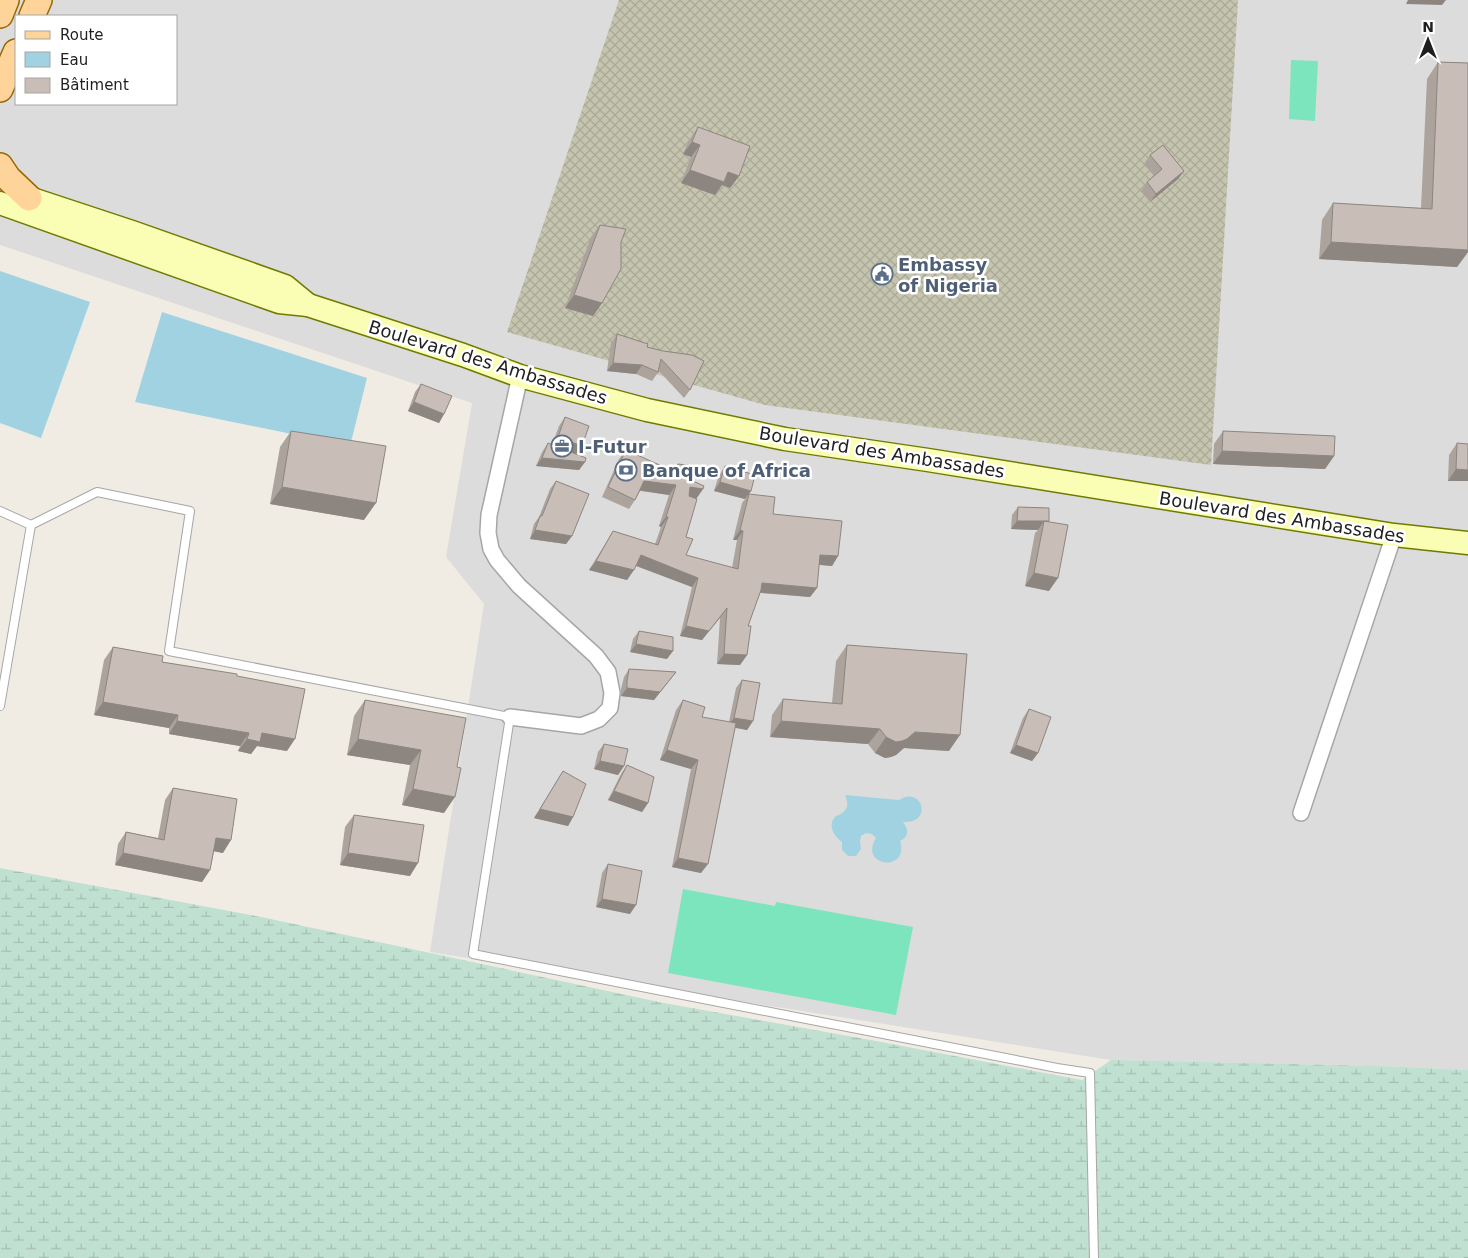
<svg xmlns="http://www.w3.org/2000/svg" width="1468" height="1258" viewBox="0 0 1468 1258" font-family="'DejaVu Sans',sans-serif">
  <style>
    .residential { fill: #dddcdc; fill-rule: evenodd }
    .construction { fill: url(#construction-cross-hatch) }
    .wetland { fill: url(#wetland-marsh) }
    .pitch { fill: #7de5bd }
    .water { fill: #a1d2e1 }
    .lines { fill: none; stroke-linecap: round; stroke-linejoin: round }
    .lane-casing { stroke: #a6a6a6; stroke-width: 10 }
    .street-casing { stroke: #a6a6a6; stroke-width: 18 }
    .secondary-casing { stroke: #6e7b00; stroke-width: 25 }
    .primary-casing { stroke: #996700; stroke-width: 28 }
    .lane { stroke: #fff; stroke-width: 8 }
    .street { stroke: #fff; stroke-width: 15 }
    .secondary { stroke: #fafeb4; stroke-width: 22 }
    .primary { stroke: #ffd49a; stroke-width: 25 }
    .wall { fill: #aca39d }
    .shaded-wall { fill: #8c8580 }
    .building { fill: #c8beb7; stroke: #8c8580 }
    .labels { text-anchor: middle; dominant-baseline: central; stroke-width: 5; stroke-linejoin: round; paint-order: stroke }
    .service-label { font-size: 18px; font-weight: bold; fill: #4e5e75; stroke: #fff; text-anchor: start }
    .street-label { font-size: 18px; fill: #1f1f1f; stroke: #fff }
  </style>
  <defs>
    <pattern id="construction-cross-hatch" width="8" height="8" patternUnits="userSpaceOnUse" patternTransform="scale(1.25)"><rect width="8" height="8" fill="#c5c5af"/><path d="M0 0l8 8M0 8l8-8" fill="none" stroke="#a9a996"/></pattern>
    <pattern id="wetland-marsh" width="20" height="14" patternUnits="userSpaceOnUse" patternTransform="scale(1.25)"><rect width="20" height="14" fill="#c0e0d1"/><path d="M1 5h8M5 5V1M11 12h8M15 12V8" fill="none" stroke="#a5c0b3"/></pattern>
  </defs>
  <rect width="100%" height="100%" fill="#f0ece4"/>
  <path class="residential" d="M0 0H1468V1070L1382 1066 1111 1060 430 952 484 604 446 557 472 403 0 245ZM16 16H176V104H16Z"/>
  <path class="construction" d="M619 0H1238L1211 465 765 405 507 332Z"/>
  <path class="wetland" d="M0 868 266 918 664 1003 876 1041 1082 1080 1111 1060 1382 1066 1468 1070V1258H0Z"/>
  <g class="pitch">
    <path d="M1291 60 1318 61 1315 121 1289 119Z"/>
    <path d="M683 889 775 906 776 902 913 927 896 1015 668 973Z"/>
  </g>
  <g class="water">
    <path d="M0 271 90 302 41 438 0 423Z"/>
    <path d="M162 312 367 378 350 446 135 402Z"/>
    <path d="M845 795 899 800C922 785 934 824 903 822 909 830 909 837 900 841 910 873 858 867 876 838L872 834 866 833 861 836 860 841 861 849 856 856H848L842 850V842C835 837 827 826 835 817 839 814 838 816 842 813 849 809 848 801 845 795Z"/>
  </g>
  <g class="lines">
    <g class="lane-casing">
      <g id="lane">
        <path d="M0 511 31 525"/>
        <path d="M31 525 97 492 190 511 169 651 510 717 473 954 1057 1068 1090 1073 1094 1258"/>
        <path d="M0 706 31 525"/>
      </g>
    </g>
    <g class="street-casing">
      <g id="street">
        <path d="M510 717 581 726 599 719 610 708 612 693 608 672 596 656 519 586 497 560 491 549 488 533 489 515 520 376"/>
        <path d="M1301 813 1394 535"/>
      </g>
    </g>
    <g class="secondary-casing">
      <g id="secondary">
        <path d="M26 197 132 232 285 286 308 305"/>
        <path d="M0 203 279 302 308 305 463 355 520 376 647 410 785 439 928 460 1394 535 1468 543"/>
      </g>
    </g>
    <g class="primary-casing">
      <g id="primary">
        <path d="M0 15 6 0"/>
        <path d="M32 16 39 0"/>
        <path d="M0 89 16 52"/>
        <path d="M0 166 8 178 29 198"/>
      </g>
    </g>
    <use href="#lane" class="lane"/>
    <use href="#street" class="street"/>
    <use href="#secondary" class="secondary"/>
    <use href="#primary" class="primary"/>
  </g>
  <g class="wall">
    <path d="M1438 62 1468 63V252L1457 267 1319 259 1322 220 1333 203 1421 208 1427 79Z"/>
    <path d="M698 127 739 176 730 188 722 185 715 195 681 183 691 157 683 154 689 140Z"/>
    <path d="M1150 155 1184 171 1178 179 1150 202 1141 191 1147 182 1154 176 1144 164Z"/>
    <path d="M600 225 621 242 602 303 593 316 565 308 591 237Z"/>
    <path d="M617 334 647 347 663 351 690 390 684 398 659 371 652 381 636 374 607 371 611 343Z"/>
    <path d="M421 384 444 414 439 423 408 411 415 392Z"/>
    <path d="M565 417 582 446 576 454 585 462 579 470 536 466 542 452 548 443 552 445 559 426Z"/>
    <path d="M291 431 364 520 270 504 280 447Z"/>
    <path d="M1223 431 1334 456 1325 469 1213 464 1214 444Z"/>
    <path d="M1457 443 1468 481H1448L1449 455Z"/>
    <path d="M626 450 672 471 678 464 691 480 703 489 696 499 686 537V555L732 568 737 540H733L742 503 749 494 773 514 838 556 832 566 819 565 817 588 810 597 760 593 748 626 747 655 740 665 717 664 720 618 702 640 680 636 692 587 636 566 627 580 589 570 607 541 613 531 655 544 661 527 659 526 669 495 640 491 635 500 629 509 602 497 619 459Z"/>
    <path d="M725 466 751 491 745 499 714 491 719 475Z"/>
    <path d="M556 481 572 536 566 544 530 539 534 524 539 517 550 489Z"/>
    <path d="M1018 507 1049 508V591L1025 586 1035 533 1038 530 1011 529 1012 515Z"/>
    <path d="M639 631 667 659 630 652 633 639Z"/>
    <path d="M847 645 949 751 904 748 896 755 891 757 885 758 875 753 868 744 770 737 772 715 783 699 832 703 836 661Z"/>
    <path d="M113 647 162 662 237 676 287 751 257 746 251 754 238 751 240 746 169 734V728L94 715 104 660Z"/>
    <path d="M629 669 676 672 654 700 621 696V689L624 677Z"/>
    <path d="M742 680 753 721 747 730 735 728 701 873 672 867 691 769 660 760 676 710 683 700 702 717 729 722 736 688Z"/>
    <path d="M365 700 457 767 444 813 402 805 410 765 347 755 354 716Z"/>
    <path d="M1029 709 1038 753 1032 761 1010 753 1023 718Z"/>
    <path d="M604 744 624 766 618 775 594 769 598 752Z"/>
    <path d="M627 765 648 803 642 812 608 800 621 774Z"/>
    <path d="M563 771 573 817 568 826 534 818Z"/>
    <path d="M173 788 223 853 214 851 210 870 202 882 115 865 118 844 126 832 158 838 165 800Z"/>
    <path d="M354 815 410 876 340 865 345 827Z"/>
    <path d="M608 864 630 914 596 907 602 873Z"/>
  </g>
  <g class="shaded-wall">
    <path d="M1408 0H1446L1442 5 1406 4Z"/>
    <path d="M692 142 700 145 691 157 683 154Z"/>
    <path d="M690 170 728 172 739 176 730 188 722 185 715 195 681 183Z"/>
    <path d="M1184 171 1178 179 1150 202 1156 194Z"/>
    <path d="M1331 242 1468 250V252L1457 267 1319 259Z"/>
    <path d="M574 295 602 303 593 316 565 308Z"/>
    <path d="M613 363 642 365 636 374 607 371Z"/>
    <path d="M414 402 444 414 439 423 408 411Z"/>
    <path d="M558 437 582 446 576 454 552 446Z"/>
    <path d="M1222 451 1334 456 1325 469 1213 464Z"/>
    <path d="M542 458 585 462 579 470 536 466Z"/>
    <path d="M1456 469 1468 470V481H1448Z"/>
    <path d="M644 481 676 485 669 495 638 490Z"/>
    <path d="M720 482 751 491 745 499 714 491Z"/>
    <path d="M282 487 376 503 364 520 270 504Z"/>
    <path d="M690 487 703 489 696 499 683 497Z"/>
    <path d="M666 517H668L661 527 659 526Z"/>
    <path d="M1017 521H1044L1038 530 1011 529Z"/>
    <path d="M535 530 572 536 566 544 530 539Z"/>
    <path d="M740 530 743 531 737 540H733Z"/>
    <path d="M641 555 698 578 692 587 634 565Z"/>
    <path d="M820 555 838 556 832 566 813 564Z"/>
    <path d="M596 561 634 570 627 580 589 570Z"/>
    <path d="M1034 573 1058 578 1049 591 1025 586Z"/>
    <path d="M762 583 817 588 810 597 755 592Z"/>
    <path d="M727 608 702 640 680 636 686 626Z"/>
    <path d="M636 644 673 651 667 659 630 652Z"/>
    <path d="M724 654 747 655 740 665 717 664Z"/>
    <path d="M676 672 654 700 621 696 627 688Z"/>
    <path d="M103 702 178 715 169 728 94 715Z"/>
    <path d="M734 718 753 721 747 730 728 726Z"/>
    <path d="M177 721 249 733 240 746 169 734Z"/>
    <path d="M781 721 880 729 868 744 770 737Z"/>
    <path d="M915 732 960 735 949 751 904 748 896 755 891 757 885 758 875 753 886 737Z"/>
    <path d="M262 733 295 739 287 751 257 746 251 754 238 751 247 739Z"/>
    <path d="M358 739 421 750 410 765 347 755Z"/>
    <path d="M1016 745 1038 753 1032 761 1010 753Z"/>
    <path d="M667 750 698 760 691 769 660 760Z"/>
    <path d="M600 761 624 766 618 775 594 769Z"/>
    <path d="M413 789 455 797 444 813 402 805Z"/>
    <path d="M614 791 648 803 642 812 608 800Z"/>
    <path d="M540 809 573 817 568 826 534 818Z"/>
    <path d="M216 838 231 840 223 853 207 850Z"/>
    <path d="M123 853 210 870 202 882 115 865Z"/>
    <path d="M348 853 418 863 410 876 340 865Z"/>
    <path d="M678 858 708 864 701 873 672 867Z"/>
    <path d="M602 899 636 905 630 914 596 907Z"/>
  </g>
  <g class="building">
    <path d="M1438 62 1468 63V250L1331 242 1333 203 1432 209Z"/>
    <path d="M698 127 750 146 739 176 728 172 724 182 690 170 700 145 692 142Z"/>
    <path d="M1163 145 1184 171 1156 194 1147 182 1162 169 1150 155Z"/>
    <path d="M600 225 626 229 621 242V269L602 303 574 295Z"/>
    <path d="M617 334 648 344 647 347 663 351 692 355 704 361 690 390 661 359 658 372 642 365 613 363Z"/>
    <path d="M421 384 452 396 444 414 414 402Z"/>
    <path d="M565 417 589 426 582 446 558 437Z"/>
    <path d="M291 431 386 446 376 503 282 487Z"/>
    <path d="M1223 431 1335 436 1334 456 1222 451Z"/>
    <path d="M548 443 586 458 585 462 542 458Z"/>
    <path d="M1457 443 1468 444V470L1456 469Z"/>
    <path d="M626 450 673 471 678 464 693 466 691 480 704 486 703 489 690 487 689 496 697 499 686 537 693 539 686 555 738 569 743 531 740 530 749 494 775 497 773 514 842 521 838 556 820 555 817 588 762 583 761 590 748 626H751L747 655 724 654 727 608 709 631 686 626 698 578 641 555 634 570 596 561 613 531 658 545 668 517H666L676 485 644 481 635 500 608 487Z"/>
    <path d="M725 466 755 475 751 491 720 482Z"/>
    <path d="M556 481 589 494 572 536 535 530 540 516H542Z"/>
    <path d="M1018 507 1049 508V521H1017Z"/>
    <path d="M1044 521 1068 525 1058 578 1034 573Z"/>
    <path d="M639 631 673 637V651L636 644Z"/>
    <path d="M847 645 967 654 960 735 915 732 907 739 902 741 896 742 886 737 880 729 781 721 783 699 842 704Z"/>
    <path d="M113 647 163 656 162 662 237 674V676L305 689 295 739 262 733 260 742 247 739 249 733 177 721 178 715 103 702Z"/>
    <path d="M629 669 676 672 660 692 627 688V681Z"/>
    <path d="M742 680 760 683 753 721 734 718Z"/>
    <path d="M365 700 466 718 457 767 461 768 455 797 413 789 421 750 358 739Z"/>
    <path d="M683 700 705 707 702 717 736 723 708 864 678 858 698 760 667 750Z"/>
    <path d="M1029 709 1051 717 1038 753 1016 745Z"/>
    <path d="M604 744 628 749 624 766 600 761Z"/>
    <path d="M627 765 654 777 648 803 614 791Z"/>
    <path d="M563 771 586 784 573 817 540 809Z"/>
    <path d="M173 788 237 799 231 840 216 838 210 870 123 853 126 832 164 840Z"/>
    <path d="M354 815 424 825 418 863 348 853Z"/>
    <path d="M608 864 642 871 636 905 602 899Z"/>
  </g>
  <defs>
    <g id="civic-ring" transform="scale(1.125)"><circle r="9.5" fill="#fff" stroke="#5c6f8a" stroke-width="1.5"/><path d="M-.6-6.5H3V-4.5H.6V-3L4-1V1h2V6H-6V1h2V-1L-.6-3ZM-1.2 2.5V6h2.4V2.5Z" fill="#5c6f8a"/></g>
    <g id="office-ring" transform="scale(1.125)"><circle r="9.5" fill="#fff" stroke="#5c6f8a" stroke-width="1.5"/><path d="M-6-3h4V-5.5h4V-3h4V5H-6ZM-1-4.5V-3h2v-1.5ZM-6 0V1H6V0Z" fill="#5c6f8a"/></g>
    <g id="bank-ring" transform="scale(1.125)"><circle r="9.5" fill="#fff" stroke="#5c6f8a" stroke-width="1.5"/><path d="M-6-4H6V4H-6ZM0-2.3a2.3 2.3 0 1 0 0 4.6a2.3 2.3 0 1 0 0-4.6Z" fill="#5c6f8a"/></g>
  </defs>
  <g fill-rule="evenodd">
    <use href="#civic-ring" x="882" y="274"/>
    <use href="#office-ring" x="562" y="446"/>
    <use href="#bank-ring" x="626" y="470"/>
  </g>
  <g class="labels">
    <g class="service-label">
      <text x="898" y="264">Embassy<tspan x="898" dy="21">of Nigeria</tspan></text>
      <text x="578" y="446">I-Futur</text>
      <text x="642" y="470">Banque of Africa</text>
    </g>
    <g class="street-label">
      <text transform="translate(488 362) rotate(17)">Boulevard des Ambassades</text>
      <text transform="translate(882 452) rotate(9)">Boulevard des Ambassades</text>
      <text transform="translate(1282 517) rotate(9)">Boulevard des Ambassades</text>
    </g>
  </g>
  <rect x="15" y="15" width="162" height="90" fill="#ffffff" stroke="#a5a5a5"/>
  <rect x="25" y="31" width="25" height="8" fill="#ffd49a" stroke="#a5a5a5"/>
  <text x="60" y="40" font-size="15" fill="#1f1f1f">Route</text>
  <rect x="25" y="52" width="25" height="15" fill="#a1d2e1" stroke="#a5a5a5"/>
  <text x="60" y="65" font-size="15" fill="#1f1f1f">Eau</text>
  <rect x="25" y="78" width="25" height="15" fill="#c8beb7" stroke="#a5a5a5"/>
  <text x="60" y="90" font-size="15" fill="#1f1f1f">Bâtiment</text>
  <g transform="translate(1428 40)" stroke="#ffffff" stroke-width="4" paint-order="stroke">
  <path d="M0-4L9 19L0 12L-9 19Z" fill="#1f1f1f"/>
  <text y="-8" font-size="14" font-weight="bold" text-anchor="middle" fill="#1f1f1f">N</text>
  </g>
</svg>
